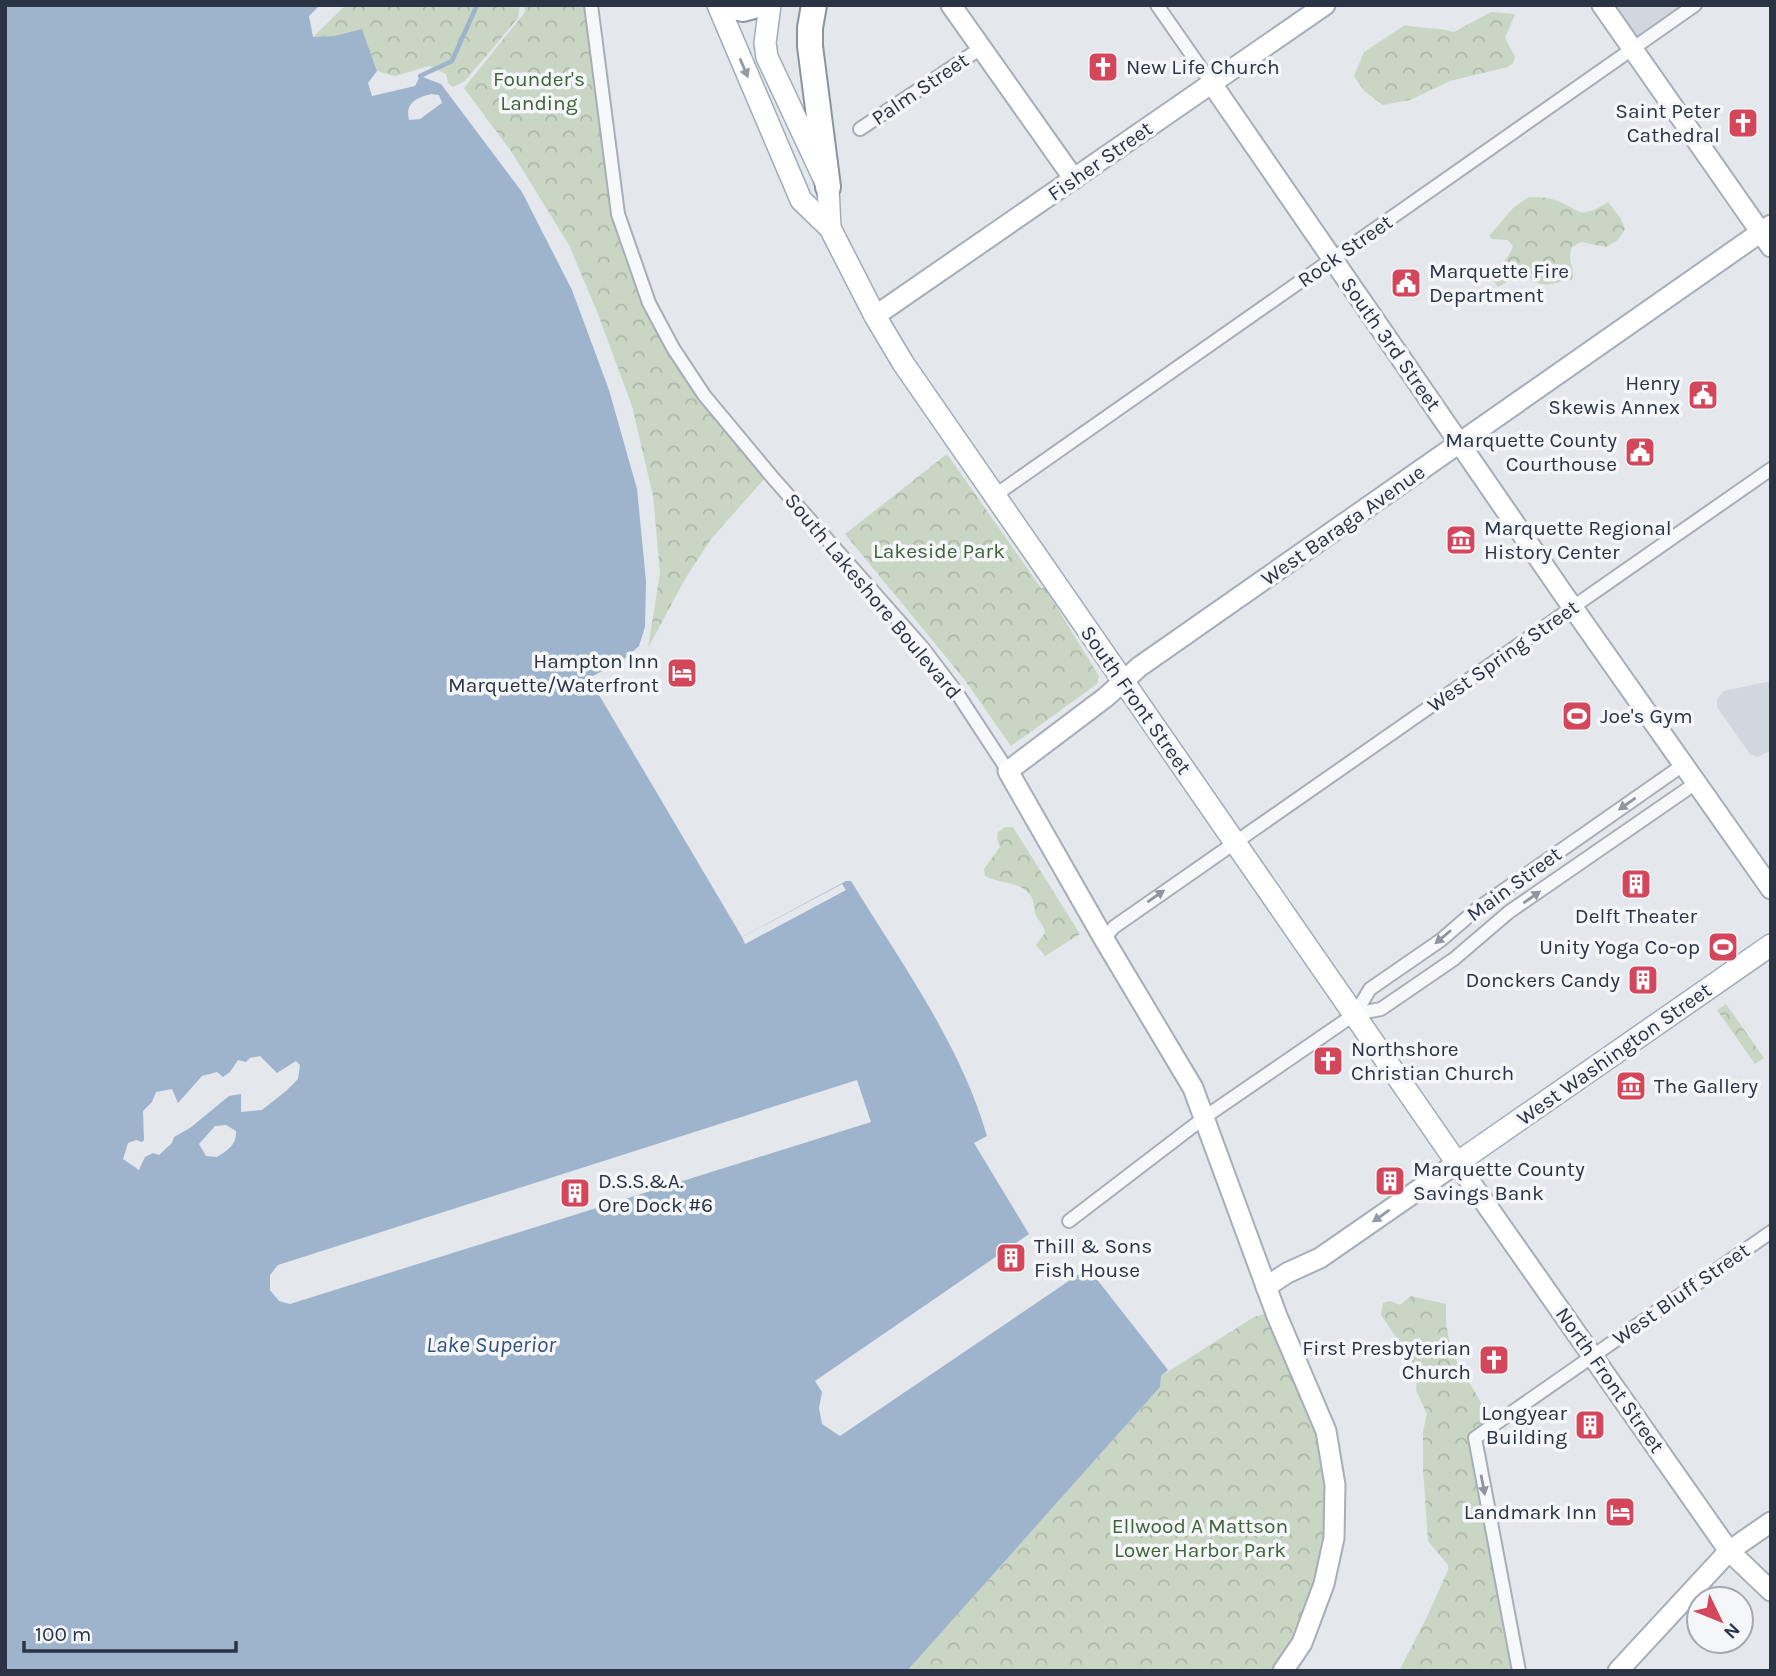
<svg xmlns="http://www.w3.org/2000/svg" width="1776" height="1676" viewBox="0 0 1776 1676" font-family="Karla,sans-serif">
  <style>
    .built { fill: #d2d6de }
    .forest { fill: url(#forest-crowns) }
    .water { fill: #9eb4cd; fill-rule: evenodd }
    .pier { fill: #e4e7ec }
    .lines { fill: none; stroke-linecap: round; stroke-linejoin: round }
    .stream { stroke: #9eb4cd; stroke-width: 4.5 }
    .street-casing { stroke: #a8aeb7; stroke-width: 16 }
    .secondary-casing { stroke: #a8aeb7; stroke-width: 23 }
    .primary-casing { stroke: #a2abb8; stroke-width: 24 }
    .highway-casing { stroke: #8a94a3; stroke-width: 28 }
    .street { stroke: #f7f8fa; stroke-width: 12 }
    .secondary { stroke: #fff; stroke-width: 19 }
    .primary { stroke: #fff; stroke-width: 21 }
    .highway { stroke: #fff; stroke-width: 24 }
    .oneway { fill: #949aa2 }
    .oneway2 { fill: #9096a0 }
    .labels { text-anchor: middle; dominant-baseline: central; stroke-width: 7; stroke-linejoin: round; paint-order: stroke }
    .poi-label { font-size: 21px; fill: #2a3445; stroke: #f4f6f9; text-anchor: start }
    .park-label { font-size: 21px; fill: #3f6237; stroke: #f4f6f9 }
    .street-label { font-size: 21px; fill: #2a3445; stroke: #f4f6f9 }
    .water-label { font-size: 23px; font-style: italic; fill: #33527b; stroke: #f4f6f9 }
  </style>
  <defs>
    <pattern id="forest-crowns" width="20" height="18" patternUnits="userSpaceOnUse" patternTransform="scale(1.75)"><rect width="20" height="18" fill="#c9d6c4"/><path d="M2 6a3 3 0 1 1 6 0M12 15a3 3 0 1 1 6 0" fill="none" stroke="#adb8aa"/></pattern>
  </defs>
  <rect width="100%" height="100%" fill="#e4e7ec"/>
  <g class="built">
    <path d="M1613 5H1687L1637 41Z"/>
    <path d="M1771 681V750L1758 757 1750 754 1717 707V699L1724 691Z"/>
  </g>
  <g class="forest">
    <path d="M346 5H520L518 18 465 81 453 87 448 83 446 74 429 66 395 76 377 71 362 29 334 36 313 37Z"/>
    <path d="M524 5H586L611 202 661 338 681 373 704 404 765 478 711 539 685 579 648 648 660 573 653 496 632 406 598 314 569 245 511 151 464 88 525 12Z"/>
    <path d="M1491 12 1515 14 1505 38 1515 57 1513 63 1508 67 1450 81 1410 100 1383 105 1364 91 1354 76 1364 52 1405 25C1422 29 1437 27 1454 32Z"/>
    <path d="M1529 197C1536 197 1544 197 1551 199 1581 207 1575 223 1608 202L1621 219 1625 229 1618 240 1606 247 1581 242 1572 247C1566 263 1576 267 1572 280 1562 280 1551 286 1542 284 1534 283 1530 275 1521 274L1498 287 1494 281C1497 267 1510 258 1513 246L1508 240 1492 239 1489 236 1514 207Z"/>
    <path d="M947 454 1041 588H1045L1099 676 1097 684 1011 746 964 679 845 534Z"/>
    <path d="M1005 827H1013L1080 934 1045 956 1036 945 1045 933C1044 924 1038 921 1035 913 1034 908 1034 901 1031 896 1021 881 1000 884 985 876L984 869 1000 847 997 839 998 832Z"/>
    <path d="M1726 1004 1764 1058 1755 1064 1717 1010Z"/>
    <path d="M1411 1296 1446 1304V1323L1451 1351 1490 1418 1486 1424 1473 1430 1469 1439 1514 1671H1399L1426 1619 1448 1570V1565L1428 1541 1423 1469V1431L1427 1414 1416 1390 1418 1370 1381 1315 1383 1303 1390 1301 1400 1305Z"/>
    <path d="M1275 1311 1326 1431 1334 1538 1283 1671H907L1160 1387 1161 1376 1254 1317Z"/>
  </g>
  <path class="water" d="M5 5H320L309 16 313 37 334 36 362 29 377 71 368 83 372 96 415 86 420 76 441 84 522 192 572 290 609 390 637 489 646 581 645 627 639 646 623 660 589 678 742 937 846 881H851C901 963 960 1043 987 1136L974 1143 1029 1234 815 1381 822 1392 819 1408 822 1424 840 1436 1088 1268 1168 1370 1161 1376 1160 1387 907 1671H5ZM431 94 439 95 442 103 420 119 409 120C405 103 416 98 431 94ZM260 1056 277 1073 296 1061 300 1065 298 1079 286 1091 262 1110 241 1112V1094L229 1096 190 1128 174 1137 172 1143 159 1155 153 1153 145 1157 139 1170 123 1159 128 1143 136 1140 142 1142 144 1140 143 1111 152 1102 156 1092 172 1089 178 1103 202 1076 217 1072 223 1077 230 1072 238 1060 246 1062 250 1058ZM226 1125 236 1131C237 1145 228 1150 217 1157L206 1156 199 1144 215 1126Z"/>
  <g class="pier">
    <path d="M842 884 846 890 745 944 742 937Z"/>
    <path d="M857 1080 871 1122 290 1304 279 1301 270 1290V1275L278 1265Z"/>
  </g>
  <g class="lines">
    <path class="stream" d="M420 76 452 61 477 5"/>
    <g class="street-casing">
      <g id="street">
        <path d="M591 5 618 214 649 303 673 348 704 395 773 478 922 647 957 693 1008 771"/>
        <path d="M1157 5 1212 84"/>
        <path d="M860 129 981 48"/>
        <path d="M994 496 1695 5"/>
        <path d="M1104 939 1114 927 1771 469"/>
        <path d="M1355 1014 1370 989 1441 940 1477 909 1683 765"/>
        <path d="M1069 1221 1205 1117 1355 1014 1381 1009 1454 959 1509 912 1696 783"/>
        <path d="M1519 1671 1475 1438 1771 1232"/>
      </g>
    </g>
    <g class="secondary-casing">
      <g id="secondary">
        <path d="M951 5 1074 179"/>
        <path d="M1602 5 1771 247"/>
        <path d="M1212 84 1564 595 1771 889"/>
        <path d="M875 316 1325 5"/>
        <path d="M1266 1287 1287 1273 1320 1258 1457 1163 1729 1551 1771 1591"/>
        <path d="M1283 1671 1302 1643 1324 1584 1334 1538 1335 1485 1326 1431 1277 1316 1193 1088 1104 939 1008 771 1106 697 1139 667 1771 225"/>
        <path d="M1618 1671 1729 1551 1771 1522"/>
      </g>
    </g>
    <g class="primary-casing">
      <g id="primary">
        <path d="M718 5 801 200 830 228 875 316 903 363 1457 1163 1771 945"/>
        <path d="M770 5 765 43 767 57 828 187 830 228"/>
      </g>
    </g>
    <g class="highway-casing">
      <g id="highway">
        <path d="M727 5 743 9 758 5"/>
        <path d="M814 5 810 28V46L828 187"/>
      </g>
    </g>
    <use href="#street" class="street"/>
    <use href="#secondary" class="secondary"/>
    <use href="#primary" class="primary"/>
    <use href="#highway" class="highway"/>
  </g>
  <defs><path id="oneway-solid" d="M-6-.8H1V-3.2L6.5 0L1 3.2V.8H-6Z" transform="scale(1.75)"/></defs>
  <g class="oneway">
    <use href="#oneway-solid" transform="translate(744 68) rotate(67)"/>
    <use href="#oneway-solid" transform="translate(1381 1216) rotate(145)"/>
  </g>
  <g class="oneway2">
    <use href="#oneway-solid" transform="translate(1627 804) rotate(145)"/>
    <use href="#oneway-solid" transform="translate(1156 896) rotate(-35)"/>
    <use href="#oneway-solid" transform="translate(1532 897) rotate(-35)"/>
    <use href="#oneway-solid" transform="translate(1443 937) rotate(140)"/>
    <use href="#oneway-solid" transform="translate(1483 1485) rotate(79)"/>
  </g>
  <defs>
    <g id="church-square" transform="scale(1.575)"><rect x="-9" y="-9" width="18" height="18" rx="4" fill="#d4465a" stroke="#f4f6f9"/><path d="M-1.2-6h2.4v3.5h3.3v2.4h-3.3V6h-2.4V-.1h-3.3v-2.4h3.3Z" fill="#fff"/></g>
    <g id="civic-square" transform="scale(1.575)"><rect x="-9" y="-9" width="18" height="18" rx="4" fill="#d4465a" stroke="#f4f6f9"/><path d="M-.6-6.5H3V-4.5H.6V-3L4-1V1h2V6H-6V1h2V-1L-.6-3ZM-1.2 2.5V6h2.4V2.5Z" fill="#fff"/></g>
    <g id="museum-square" transform="scale(1.575)"><rect x="-9" y="-9" width="18" height="18" rx="4" fill="#d4465a" stroke="#f4f6f9"/><path d="M0-6L6-3V-2H-6V-3ZM-5-1h2V3h-2ZM-1-1h2V3h-2ZM3-1h2V3H3ZM-6 4H6V6H-6Z" fill="#fff"/></g>
    <g id="hotel-square" transform="scale(1.575)"><rect x="-9" y="-9" width="18" height="18" rx="4" fill="#d4465a" stroke="#f4f6f9"/><path d="M-6-4.5h1.5V1H6V5H4.5V3h-9V5H-6ZM-4 0a1.8 1.8 0 1 1 3.6 0ZM.5 0V-2.5h3Q6-2.5 6 0Z" fill="#fff"/></g>
    <g id="stadium-square" transform="scale(1.575)"><rect x="-9" y="-9" width="18" height="18" rx="4" fill="#d4465a" stroke="#f4f6f9"/><path d="M0-5a6.5 5 0 1 0 0 10a6.5 5 0 1 0 0-10ZM-3.5-1.8h7v3.6h-7Z" fill="#fff"/></g>
    <g id="building-square" transform="scale(1.575)"><rect x="-9" y="-9" width="18" height="18" rx="4" fill="#d4465a" stroke="#f4f6f9"/><path d="M-4-6H4V6H1V3H-1V6H-4ZM-2.5-4.3h1.7v1.8h-1.7ZM.8-4.3h1.7v1.8H.8ZM-2.5-1h1.7V.8h-1.7ZM.8-1h1.7V.8H.8Z" fill="#fff"/></g>
  </defs>
  <g fill-rule="evenodd">
    <use href="#church-square" x="1103" y="67"/>
    <use href="#church-square" x="1743" y="123"/>
    <use href="#civic-square" x="1406" y="283"/>
    <use href="#civic-square" x="1703" y="395"/>
    <use href="#civic-square" x="1640" y="452"/>
    <use href="#museum-square" x="1461" y="540"/>
    <use href="#hotel-square" x="682" y="673"/>
    <use href="#stadium-square" x="1577" y="716"/>
    <use href="#building-square" x="1636" y="884"/>
    <use href="#stadium-square" x="1723" y="947"/>
    <use href="#building-square" x="1643" y="980"/>
    <use href="#church-square" x="1328" y="1061"/>
    <use href="#museum-square" x="1631" y="1086"/>
    <use href="#building-square" x="1390" y="1181"/>
    <use href="#building-square" x="575" y="1193"/>
    <use href="#building-square" x="1011" y="1258"/>
    <use href="#church-square" x="1494" y="1360"/>
    <use href="#building-square" x="1590" y="1425"/>
    <use href="#hotel-square" x="1620" y="1512"/>
  </g>
  <g class="labels">
    <g class="poi-label">
      <text x="1126" y="67">New Life Church</text>
      <text x="1720" y="111" text-anchor="end">Saint Peter<tspan x="1720" dy="24">Cathedral</tspan></text>
      <text x="1429" y="271">Marquette Fire<tspan x="1429" dy="24">Department</tspan></text>
      <text x="1680" y="383" text-anchor="end">Henry<tspan x="1680" dy="24">Skewis Annex</tspan></text>
      <text x="1617" y="440" text-anchor="end">Marquette County<tspan x="1617" dy="24">Courthouse</tspan></text>
      <text x="1484" y="528">Marquette Regional<tspan x="1484" dy="24">History Center</tspan></text>
      <text x="659" y="661" text-anchor="end">Hampton Inn<tspan x="659" dy="24">Marquette/Waterfront</tspan></text>
      <text x="1600" y="716">Joe's Gym</text>
      <text x="1636" y="916" text-anchor="middle">Delft Theater</text>
      <text x="1700" y="947" text-anchor="end">Unity Yoga Co-op</text>
      <text x="1620" y="980" text-anchor="end">Donckers Candy</text>
      <text x="1351" y="1049">Northshore<tspan x="1351" dy="24">Christian Church</tspan></text>
      <text x="1654" y="1086">The Gallery</text>
      <text x="1413" y="1169">Marquette County<tspan x="1413" dy="24">Savings Bank</tspan></text>
      <text x="598" y="1181">D.S.S.&amp;A.<tspan x="598" dy="24">Ore Dock #6</tspan></text>
      <text x="1034" y="1246">Thill &amp; Sons<tspan x="1034" dy="24">Fish House</tspan></text>
      <text x="1471" y="1348" text-anchor="end">First Presbyterian<tspan x="1471" dy="24">Church</tspan></text>
      <text x="1567" y="1413" text-anchor="end">Longyear<tspan x="1567" dy="24">Building</tspan></text>
      <text x="1597" y="1512" text-anchor="end">Landmark Inn</text>
    </g>
    <g class="park-label">
      <text x="539" y="79">Founder's<tspan x="539" dy="24">Landing</tspan></text>
      <text x="939" y="551">Lakeside Park</text>
      <text x="1200" y="1526">Ellwood A Mattson<tspan x="1200" dy="24">Lower Harbor Park</tspan></text>
    </g>
    <g class="street-label">
      <text transform="translate(920 89) rotate(-34)">Palm Street</text>
      <text transform="translate(1100 161) rotate(-35)">Fisher Street</text>
      <text transform="translate(1345 251) rotate(-35)">Rock Street</text>
      <text transform="translate(1391 344) rotate(55)">South 3rd Street</text>
      <text transform="translate(1343 525) rotate(-35)">West Baraga Avenue</text>
      <text transform="translate(873 596) rotate(50)">South Lakeshore Boulevard</text>
      <text transform="translate(1503 656) rotate(-35)">West Spring Street</text>
      <text transform="translate(1136 700) rotate(55)">South Front Street</text>
      <text transform="translate(1514 884) rotate(-36)">Main Street</text>
      <text transform="translate(1614 1054) rotate(-35)">West Washington Street</text>
      <text transform="translate(1681 1294) rotate(-35)">West Bluff Street</text>
      <text transform="translate(1610 1380) rotate(55)">North Front Street</text>
    </g>
    <g class="water-label">
      <text x="491" y="1344">Lake Superior</text>
    </g>
  </g>
  <rect width="1776" height="1676" fill="none" stroke="#2a3445" stroke-width="14"/>
  <g transform="translate(1720 1620) rotate(133)"><circle r="33" fill="#f4f6f9" stroke="#a3a8b1" stroke-width="2"/>
  <path d="M0-5L12 26L0 18L-12 26Z" fill="#d4465a"/>
  <text y="-10" font-size="19" font-weight="bold" text-anchor="middle" fill="#2a3445">N</text>
  </g>
  <path d="M24 1641v10h212v-10" fill="none" stroke="#2a3445" stroke-width="3.5"/>
  <text x="35" y="1641" font-size="21" fill="#2a3445" stroke="#f4f6f9" stroke-width="5" paint-order="stroke">100 m</text>
</svg>
